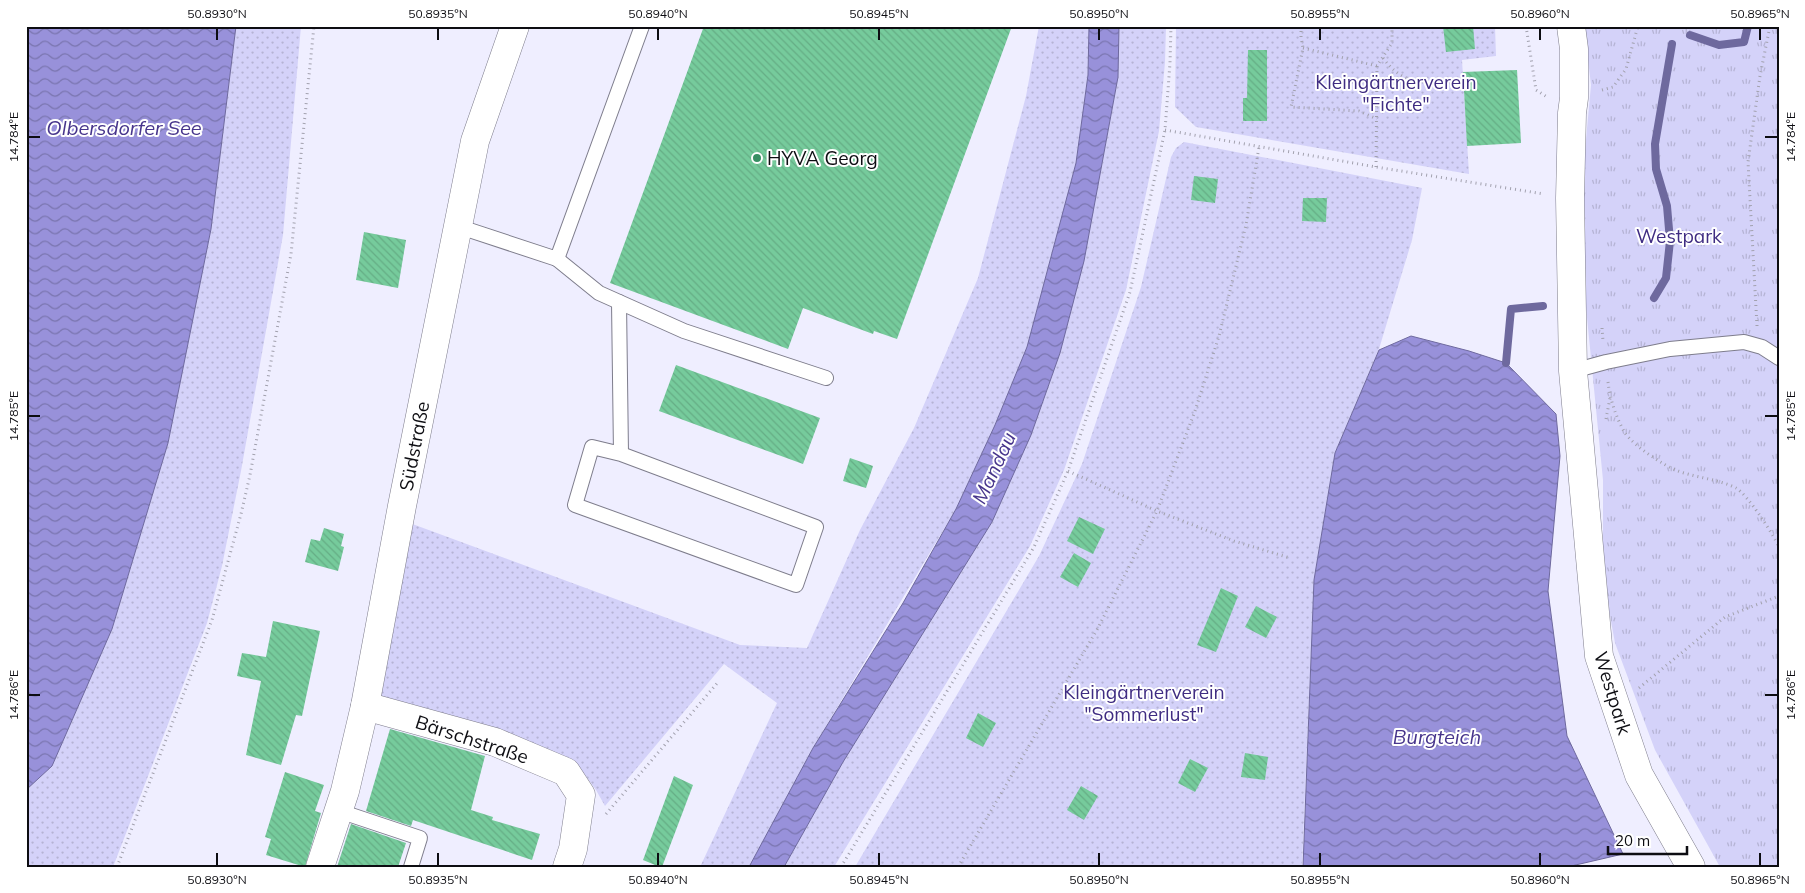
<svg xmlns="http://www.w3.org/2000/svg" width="1805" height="893" font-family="Mulish,sans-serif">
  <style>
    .grass { fill: url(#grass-dots) }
    .park { fill: url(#park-tufts) }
    .water { fill: url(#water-waves); stroke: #6e699e }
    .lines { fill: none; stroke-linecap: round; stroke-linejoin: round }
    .stream { stroke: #6e699e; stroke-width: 8 }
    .building { fill: url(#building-back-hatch) }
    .lane-casing { stroke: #7e7d8c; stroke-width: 16 }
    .street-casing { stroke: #7e7d8c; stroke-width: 29 }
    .path { stroke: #a2a1ae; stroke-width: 3; stroke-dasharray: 1 4; stroke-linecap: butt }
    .lane { stroke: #fff; stroke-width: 14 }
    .street { stroke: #fff; stroke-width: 28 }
    .ticks { fill: none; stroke: #0d0d12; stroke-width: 2 }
    .poi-dot { fill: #388f63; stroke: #fff; stroke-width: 2 }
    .labels { text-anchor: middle; stroke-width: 4; stroke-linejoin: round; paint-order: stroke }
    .park-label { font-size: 19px; fill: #3f2c82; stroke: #fff }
    .poi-label { font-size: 19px; fill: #0d0d12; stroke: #fff; text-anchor: start }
    .street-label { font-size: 19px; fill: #0d0d12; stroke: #fff }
    .water-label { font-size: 20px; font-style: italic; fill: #47358c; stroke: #fff }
    .neatline { fill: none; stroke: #0d0d12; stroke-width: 2 }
    .ticks-label { font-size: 12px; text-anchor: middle; fill: #0d0d12 }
  </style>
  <defs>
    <pattern id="grass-dots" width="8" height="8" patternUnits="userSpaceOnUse" patternTransform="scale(1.25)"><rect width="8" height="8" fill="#d4d2f9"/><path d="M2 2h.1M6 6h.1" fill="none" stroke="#b5b3d4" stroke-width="1.8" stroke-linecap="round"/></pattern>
    <pattern id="park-tufts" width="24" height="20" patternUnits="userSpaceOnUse" patternTransform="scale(1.25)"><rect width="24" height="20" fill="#d4d2f9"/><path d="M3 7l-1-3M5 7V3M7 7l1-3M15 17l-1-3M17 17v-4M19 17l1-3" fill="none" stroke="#b5b3d4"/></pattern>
    <pattern id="water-waves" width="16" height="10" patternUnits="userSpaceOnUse" patternTransform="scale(1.25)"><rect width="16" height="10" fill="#9891da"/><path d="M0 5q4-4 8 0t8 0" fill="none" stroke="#7a75af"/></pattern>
    <pattern id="building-back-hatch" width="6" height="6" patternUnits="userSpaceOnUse" patternTransform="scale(1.25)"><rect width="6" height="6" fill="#76cb9c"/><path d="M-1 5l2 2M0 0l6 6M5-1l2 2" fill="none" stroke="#65ad85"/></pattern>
  </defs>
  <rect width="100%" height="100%" fill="#efeeff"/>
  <g class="grass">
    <polygon points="236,26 301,26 283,235 241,471 222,566 207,623 113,867 26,867 26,790 52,766 112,629 168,443 211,229"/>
    <polygon points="1039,26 1089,26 1088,75 1076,164 1027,347 995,425 956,509 813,748 749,867 700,867 777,703 724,664 605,806 596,790 580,768 546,749 379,697 407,522 740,645 807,648 860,530 914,428 978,278 1026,96"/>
    <polygon points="1119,26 1166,26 1165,62 1159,131 1126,290 1064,470 1030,546 834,867 784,867 843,762 992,522 1031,435 1060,353 1101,170 1118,77"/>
    <polygon points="1176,26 1495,26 1496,56 1462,60 1469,174 1196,127 1175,107"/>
    <polygon points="1184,142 1422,188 1412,240 1379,349 1335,453 1314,580 1302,867 855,867 1039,556 1082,464 1141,287 1171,157 1176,148"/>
  </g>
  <polygon class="park" points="1584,26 1779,26 1779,867 1720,867 1655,750 1615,643 1603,578 1603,480 1578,226 1591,85"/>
  <g class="water">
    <polygon points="26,26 236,26 211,229 168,443 112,629 52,766 26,790"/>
    <polygon points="1089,26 1119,26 1118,77 1084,261 1060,353 1031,435 992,522 843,762 784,867 749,867 813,748 903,603 956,509 995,425 1027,347 1076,163 1088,75"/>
    <polygon points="1411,336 1469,351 1506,363 1556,414 1560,456 1548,591 1567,736 1623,854 1567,867 1303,867 1314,580 1335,453 1379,350"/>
  </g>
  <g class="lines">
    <g class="stream">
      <polyline points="1690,35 1719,45 1744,42 1748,26"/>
      <polyline points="1654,298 1666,278 1670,241 1667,206 1656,169 1655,144 1672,44"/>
      <polyline points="1506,363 1511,309 1543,306"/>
    </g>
  </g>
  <g class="building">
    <polygon points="704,26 1012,26 897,339 874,331 873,334 803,308 788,349 610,283"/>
    <polygon points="1443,26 1473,26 1475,49 1446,52"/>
    <polygon points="1248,50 1267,50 1267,121 1243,121 1243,98 1247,98"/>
    <polygon points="1517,70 1521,143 1467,146 1463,72"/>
    <polygon points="1194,176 1218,179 1215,203 1191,200"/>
    <polygon points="1303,198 1327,198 1326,222 1302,221"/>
    <polygon points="364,232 406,240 398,288 356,280"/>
    <polygon points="676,365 820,418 803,464 659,411"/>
    <polygon points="850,458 873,466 866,488 843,481"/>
    <polygon points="1079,517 1105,529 1093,554 1067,541"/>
    <polygon points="324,528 344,534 341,546 344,547 338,571 305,562 311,539 320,541"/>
    <polygon points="1074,553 1091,563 1078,587 1060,577"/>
    <polygon points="1221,588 1238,596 1216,652 1197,645"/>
    <polygon points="1256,606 1277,617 1266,638 1245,627"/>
    <polygon points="273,621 320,631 302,716 296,715 281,765 246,755 261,681 237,676 242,653 266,657"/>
    <polygon points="978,713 996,723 983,747 966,738"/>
    <polygon points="390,729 485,756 471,810 493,817 492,820 540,834 532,860 413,820 411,826 366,811"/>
    <polygon points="1245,753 1268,757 1265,780 1241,777"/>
    <polygon points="1190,759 1208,768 1195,792 1178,783"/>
    <polygon points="285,772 324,785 315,811 321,813 305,867 266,855 271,839 265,837"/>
    <polygon points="674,776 693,785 662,867 660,867 643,860"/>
    <polygon points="1081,786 1098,796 1084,820 1067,810"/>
    <polygon points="351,824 406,843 398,867 337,867"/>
  </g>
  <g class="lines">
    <g class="lane-casing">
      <g id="lane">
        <polyline points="457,226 557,259 642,26"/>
        <polyline points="557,259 599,293 684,331 826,378"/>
        <polyline points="619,302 621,454 816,527 796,585 575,505 592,447 621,454"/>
        <polyline points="1573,371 1606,362 1670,349 1744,342 1762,347 1779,358"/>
        <polyline points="339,811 420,838 411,867"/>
      </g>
    </g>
    <g class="street-casing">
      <g id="street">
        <polyline points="1571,26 1574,49 1574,98 1572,113 1570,198 1573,371 1599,656 1639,775 1691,867"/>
        <polyline points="365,706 495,742 566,772 581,795 573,849 567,867"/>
        <polyline points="320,867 345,791 365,706 402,506 475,141 515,26"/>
      </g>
    </g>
    <g class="path">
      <polyline points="1301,26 1301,37 1303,48 1291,107 1359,111 1377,119"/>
      <polyline points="1526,26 1536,90 1547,97"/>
      <polyline points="1303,48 1377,66"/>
      <path d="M1383 58C1403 85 1424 84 1455 83"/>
      <polyline points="1602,90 1613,87 1626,69 1638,26"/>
      <polyline points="1165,130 1376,167 1544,194"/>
      <polyline points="1376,167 1377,66 1392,43 1392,26"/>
      <polyline points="1757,326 1748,162 1760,76 1770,26"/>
      <polyline points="1602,328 1603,341"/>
      <path d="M1608 382C1610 399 1616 418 1625 433 1633 445 1664 466 1678 471 1697 478 1718 479 1736 488 1748 495 1773 534 1779 547"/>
      <polyline points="1606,419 1610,398"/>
      <polyline points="1068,471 1157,511 1234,541 1290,558"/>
      <polyline points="1639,688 1725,617 1779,596"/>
      <polyline points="606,814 719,681"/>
      <polyline points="117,867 212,620 241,514 250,475 291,254 314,26"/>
      <polyline points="841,867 1034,547 1068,471 1130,292 1165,130 1170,63 1171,26"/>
      <polyline points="958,867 1098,628 1157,511 1195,411 1219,336 1246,225 1259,147"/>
    </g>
    <use href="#lane" class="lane"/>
    <use href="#street" class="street"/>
  </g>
  <path class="ticks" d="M217 28V40M438 28V40M658 28V40M879 28V40M1099 28V40M1320 28V40M1540 28V40M1760 28V40M28 137H40M1765 137H1778M28 416H40M1765 416H1778M28 695H40M1765 695H1778M217 853V866M438 853V866M658 853V866M879 853V866M1099 853V866M1320 853V866M1540 853V866M1760 853V866"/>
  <circle class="poi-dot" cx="757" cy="158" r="5"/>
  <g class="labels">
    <g class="park-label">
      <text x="1396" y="89">Kleingärtnerverein<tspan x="1396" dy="22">"Fichte"</tspan></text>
      <text x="1679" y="243">Westpark</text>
      <text x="1144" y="699">Kleingärtnerverein<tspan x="1144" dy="22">"Sommerlust"</tspan></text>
    </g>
    <g class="poi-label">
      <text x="767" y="165">HYVA Georg</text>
    </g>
    <g class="street-label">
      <text transform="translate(414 446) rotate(-79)" y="7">Südstraße</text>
      <text transform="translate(1613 693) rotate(73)" y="7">Westpark</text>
      <text transform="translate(472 739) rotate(18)" y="7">Bärschstraße</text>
    </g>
    <g class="water-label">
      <text x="124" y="135">Olbersdorfer See</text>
      <text transform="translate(994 468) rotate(-65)" y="7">Mandau</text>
      <text x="1437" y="744">Burgteich</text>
    </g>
  </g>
  <rect width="1805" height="893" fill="none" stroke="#ffffff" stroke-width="55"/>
  <path d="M1608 846v8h79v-8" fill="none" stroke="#0d0d12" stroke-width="2.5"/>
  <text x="1615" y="846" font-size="15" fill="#0d0d12" stroke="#ffffff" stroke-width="4" paint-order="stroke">20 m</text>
  <rect x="28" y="28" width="1750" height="838" class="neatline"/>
  <g class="ticks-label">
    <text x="217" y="18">50.8930°N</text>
    <text x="438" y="18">50.8935°N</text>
    <text x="658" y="18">50.8940°N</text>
    <text x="879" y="18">50.8945°N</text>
    <text x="1099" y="18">50.8950°N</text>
    <text x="1320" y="18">50.8955°N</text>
    <text x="1540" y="18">50.8960°N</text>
    <text x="1760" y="18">50.8965°N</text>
    <text transform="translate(1791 137) rotate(-90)" y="4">14.784°E</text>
    <text transform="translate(14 137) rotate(-90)" y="4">14.784°E</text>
    <text transform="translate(1791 416) rotate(-90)" y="4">14.785°E</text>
    <text transform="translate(14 416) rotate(-90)" y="4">14.785°E</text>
    <text transform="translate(1791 695) rotate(-90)" y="4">14.786°E</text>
    <text transform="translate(14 695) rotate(-90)" y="4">14.786°E</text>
    <text x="217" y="884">50.8930°N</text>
    <text x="438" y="884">50.8935°N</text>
    <text x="658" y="884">50.8940°N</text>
    <text x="879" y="884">50.8945°N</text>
    <text x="1099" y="884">50.8950°N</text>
    <text x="1320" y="884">50.8955°N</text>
    <text x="1540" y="884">50.8960°N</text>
    <text x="1760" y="884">50.8965°N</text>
  </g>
</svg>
